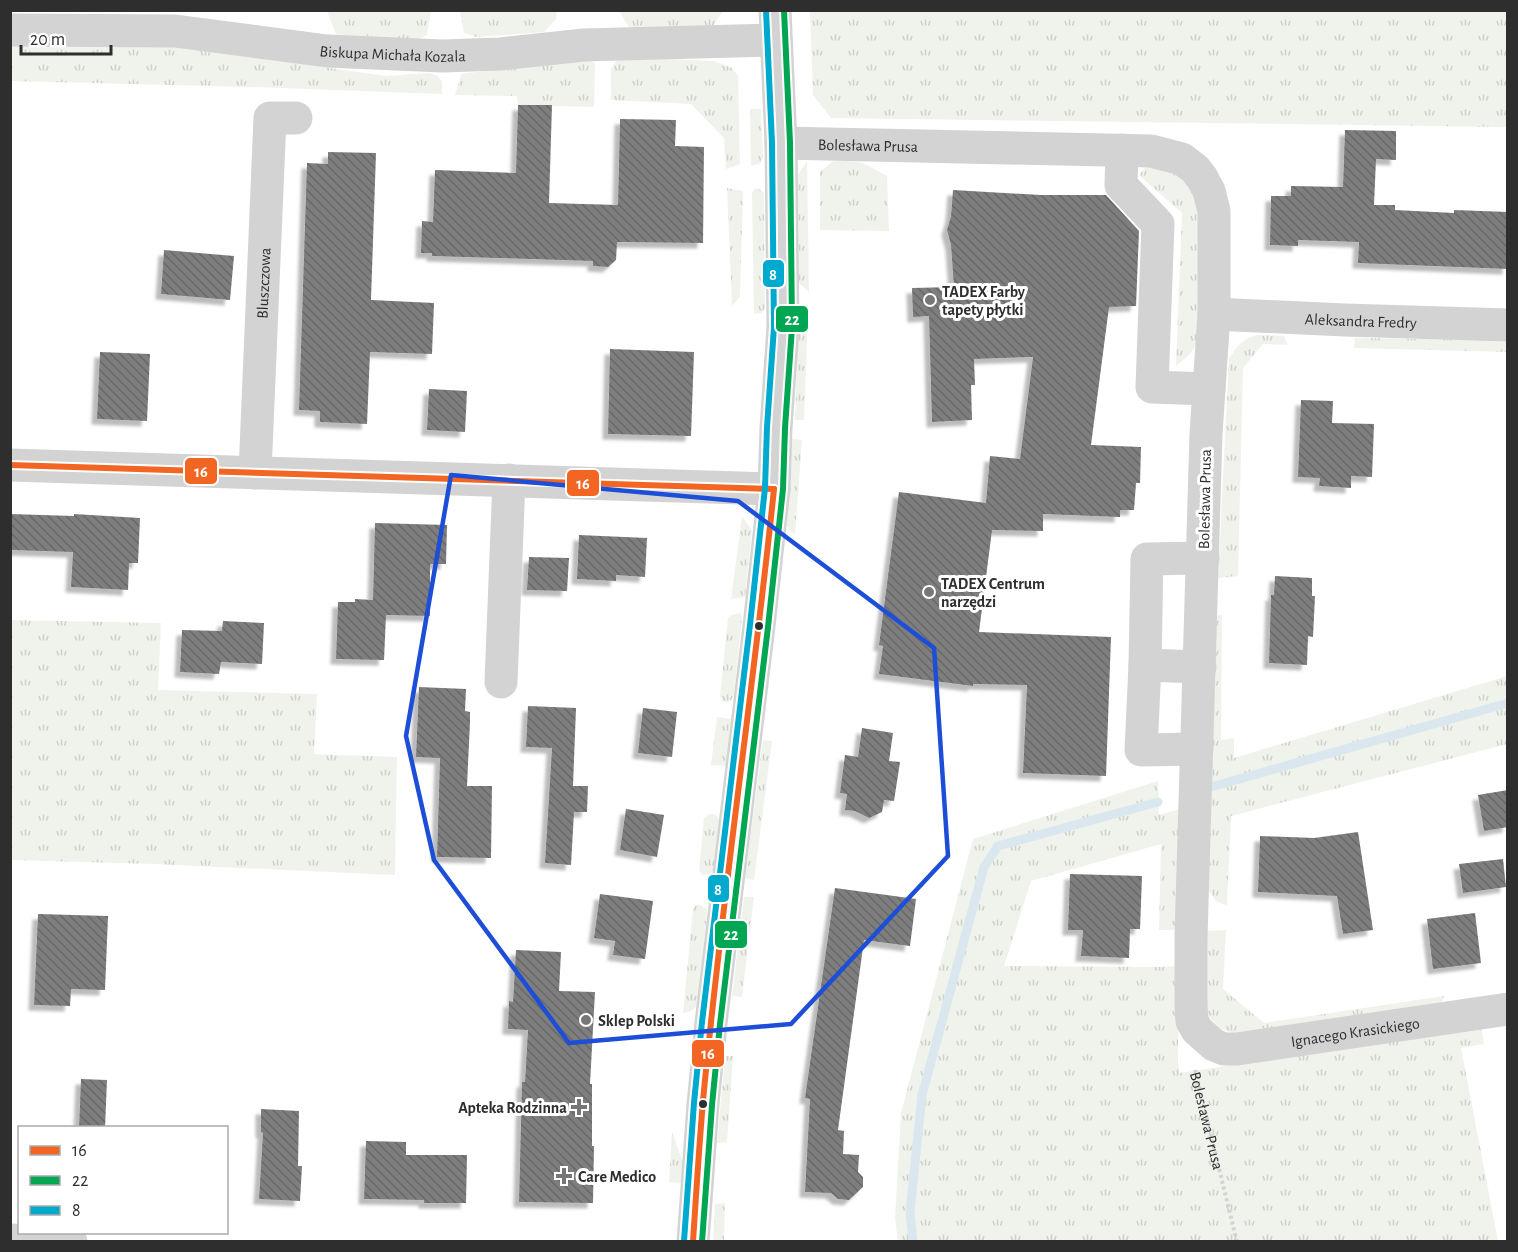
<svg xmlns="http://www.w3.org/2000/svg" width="1518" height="1252" font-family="'Alegreya Sans',sans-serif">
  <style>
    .grass { fill: url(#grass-tufts) }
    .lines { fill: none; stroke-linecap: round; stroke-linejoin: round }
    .stream { stroke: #dbe7ee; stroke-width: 9 }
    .building { fill: url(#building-back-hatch); filter: url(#shadow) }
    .path { stroke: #d3d3d3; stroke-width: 4; stroke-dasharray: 3 3; stroke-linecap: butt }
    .minor { stroke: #d3d3d3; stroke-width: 33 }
    .bus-1-casing { stroke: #fff; stroke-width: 10 }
    .bus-2-casing { stroke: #fff; stroke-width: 10 }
    .bus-3-casing { stroke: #fff; stroke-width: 10 }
    .bus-1 { stroke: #f26522; stroke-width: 6 }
    .bus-2 { stroke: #00a651; stroke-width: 6 }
    .bus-3 { stroke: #00a9ce; stroke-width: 6 }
    .marked { fill: none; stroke: #1d4ed8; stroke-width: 4.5; stroke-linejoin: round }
    .poi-dot { fill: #777; stroke: #fff; stroke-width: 2 }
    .bus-dot { fill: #2e2e2e; stroke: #fff; stroke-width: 2 }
    .labels { text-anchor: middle; stroke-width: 6; stroke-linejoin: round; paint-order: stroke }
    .street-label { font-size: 16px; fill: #2e2e2e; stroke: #fff }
    .poi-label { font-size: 16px; font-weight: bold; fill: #2e2e2e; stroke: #fff; text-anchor: start }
    .line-badge { stroke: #fff; stroke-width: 2 }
    .badge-label { font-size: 16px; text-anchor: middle; font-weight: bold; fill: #fff }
  </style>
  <defs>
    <pattern id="grass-tufts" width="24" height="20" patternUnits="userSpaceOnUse" patternTransform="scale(1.5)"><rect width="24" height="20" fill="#f0f3ec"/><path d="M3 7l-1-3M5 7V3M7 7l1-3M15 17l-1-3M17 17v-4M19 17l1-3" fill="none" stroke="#ced1cb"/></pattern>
    <pattern id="building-back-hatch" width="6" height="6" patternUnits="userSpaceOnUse" patternTransform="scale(1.5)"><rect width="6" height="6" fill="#7e7e7e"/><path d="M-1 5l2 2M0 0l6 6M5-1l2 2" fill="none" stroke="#686868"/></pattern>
    <filter id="shadow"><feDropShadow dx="-5.5" dy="5.5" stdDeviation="1.5" flood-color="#0004"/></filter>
  </defs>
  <rect width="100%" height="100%" fill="#fff"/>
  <g class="grass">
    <polygon points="327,11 431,11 427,35 413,42 347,42 336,34"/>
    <polygon points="460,11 460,10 557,11 556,19 544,32 476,37 464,33"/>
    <polygon points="619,11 723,11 706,36 634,35"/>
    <polygon points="810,11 1507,11 1507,127 831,118 813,95"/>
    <polygon points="11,39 169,40 267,59 386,76 428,73 437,75 442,82 442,94 251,87 11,81"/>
    <polygon points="619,57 714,61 732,68 738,76 740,164 726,169 724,138 691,104 611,100 611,69"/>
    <polygon points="586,58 595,63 594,107 518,105 517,96 455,95 461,74"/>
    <polygon points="750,109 761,109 763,157 761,163 751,166"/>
    <polygon points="807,161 809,292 799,283 798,175"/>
    <polygon points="833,161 850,161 863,163 887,176 889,231 820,230 820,172"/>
    <polygon points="1152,164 1183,178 1194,193 1199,214 1197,342 1192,352 1176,366 1182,213 1139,175 1147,165"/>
    <polygon points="727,188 743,191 740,297 732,306"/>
    <polygon points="758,188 764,193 765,308 762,313 754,314 752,193 754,189"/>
    <polygon points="808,312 804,420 795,420 798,319"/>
    <path d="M1257 335 1284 336 1288 345 1263 344 1243 368 1238 576 1218 578 1229 359C1237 346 1242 339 1257 335Z"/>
    <polygon points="1355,338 1507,340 1507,352 1354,348"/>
    <polygon points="792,439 802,440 795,535 787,526"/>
    <polygon points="742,517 752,530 745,597 731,599"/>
    <polygon points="740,613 742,617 734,695 731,700 727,702 722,701 720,696 728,618 731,615"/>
    <polygon points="1222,615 1221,740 1234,738 1234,758 1507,676 1507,744 1231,816 1227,906 1216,901 1207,888 1215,616"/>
    <polygon points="11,620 161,623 158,690 317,694 314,754 397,757 395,875 155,864 11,860"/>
    <polygon points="717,717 731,719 726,766 711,765"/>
    <polygon points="763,740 772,741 754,880 745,878"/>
    <polygon points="1158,781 1159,815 1184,808 1177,927 1173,930 1159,930 1161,844 1031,881 1004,966 1159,967 1179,966 1178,1064 1180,1073 1481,1026 1484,1044 1461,1048 1498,1241 898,1242 895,1218 901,1113 973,839"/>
    <polygon points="710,814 714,814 718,817 719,822 713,871 709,874 703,875 699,871 704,818"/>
    <polygon points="744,897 754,897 742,997 732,996"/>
    <path d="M696 905H700L707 909V914L698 1004C694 1010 690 1012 683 1013L693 909Z"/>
    <polygon points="1226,930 1223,989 1264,1023 1444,996 1441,1004 1235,1034 1221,1029 1209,1017 1204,1001 1205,931"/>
    <polygon points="725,1056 733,1056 727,1142 717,1143"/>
    <polygon points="672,1132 683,1163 683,1181 679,1183 669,1182"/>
    <polygon points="725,1203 724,1241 713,1241 715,1204"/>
  </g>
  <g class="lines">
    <g class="stream">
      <polyline points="1211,787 1508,703"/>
      <polyline points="913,1242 910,1212 922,1095 984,867 998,846 1158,802"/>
    </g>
  </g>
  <g class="building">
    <polygon points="518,105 552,105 549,203 618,205 620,119 676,120 675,146 704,147 703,243 617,242 616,260 608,267 593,266 593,261 432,256 432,253 421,253 422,221 433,222 435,170 516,173"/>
    <polygon points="1345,130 1396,131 1396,160 1376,159 1374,205 1395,205 1395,210 1454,213 1454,210 1508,212 1508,269 1358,263 1359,242 1298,240 1298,246 1270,245 1271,196 1291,196 1291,186 1343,187"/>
    <polygon points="328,152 376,153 371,300 434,303 432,354 370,352 367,424 320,422 320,411 299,410 307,163 328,164"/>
    <polygon points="953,190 1041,195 1106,195 1139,231 1136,306 1109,307 1091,445 1141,447 1140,483 1136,483 1134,510 1120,510 1120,517 1043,514 1043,531 992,530 979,632 1111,637 1106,776 1023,773 1027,685 973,684 973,686 879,674 883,646 879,645 899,492 986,503 990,456 1020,459 1033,357 974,359 975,385 971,385 972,420 932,422 929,316 913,317 912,288 954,287 951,245 947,230 951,216"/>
    <polygon points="164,250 234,256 230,300 161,294"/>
    <polygon points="610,349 694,352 691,436 608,434"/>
    <polygon points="100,352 150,354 147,421 97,419"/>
    <polygon points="429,389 467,391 465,432 427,430"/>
    <polygon points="1301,400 1333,401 1332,423 1374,424 1372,477 1351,476 1351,488 1319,486 1320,478 1298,477"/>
    <polygon points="10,514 74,516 74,514 140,518 138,563 129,563 128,590 71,587 73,552 10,550"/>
    <polygon points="375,523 447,525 446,564 430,564 430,616 386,615 384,660 336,659 338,602 355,602 355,599 373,600"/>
    <polygon points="579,535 647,538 645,577 616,575 616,581 577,579"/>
    <polygon points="529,557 569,558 567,591 527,590"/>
    <polygon points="1275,576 1312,578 1312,596 1315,596 1313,637 1308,636 1307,665 1269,663 1271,595 1274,595"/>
    <polygon points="223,621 264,623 262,664 221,662 219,674 180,672 182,630 222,631"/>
    <polygon points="419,687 466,689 465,711 470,712 470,722 467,786 492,786 491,858 437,857 440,758 416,757"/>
    <polygon points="528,706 576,708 573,786 588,786 587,812 574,812 571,865 545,863 552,748 526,747"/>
    <polygon points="643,708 677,712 672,757 638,753"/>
    <polygon points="862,728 893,733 889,761 900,762 894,801 884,800 882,812 869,818 855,811 845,810 847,794 840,793 845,755 858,757"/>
    <polygon points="1508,790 1508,827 1484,831 1478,795"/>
    <polygon points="626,809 664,815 657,857 620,850"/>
    <polygon points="1358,832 1373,930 1343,934 1337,896 1258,892 1260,836 1314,838"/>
    <polygon points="1503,859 1506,887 1463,893 1459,864"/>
    <polygon points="1070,874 1142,876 1140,929 1130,929 1129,958 1081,956 1083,930 1068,930"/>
    <polygon points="835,888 916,899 910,946 864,940 838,1130 844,1131 843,1154 859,1155 858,1172 863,1177 863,1187 849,1200 838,1199 831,1193 805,1192 810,1099 805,1098"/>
    <polygon points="600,894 653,901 645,959 613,955 615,941 594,938"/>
    <polygon points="1475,913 1481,963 1433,969 1427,919"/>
    <polygon points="38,914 108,916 105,990 71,989 70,1006 34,1005"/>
    <polygon points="516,950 561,952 559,991 595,992 590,1084 592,1084 592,1146 594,1146 593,1203 519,1202 522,1082 525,1082 528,1030 508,1029 509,1001 513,1002"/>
    <polygon points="81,1079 107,1080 105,1128 79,1128"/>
    <polygon points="261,1109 299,1111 298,1166 302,1166 300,1201 259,1199 263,1133 261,1132"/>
    <polygon points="366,1141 406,1142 406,1155 467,1155 466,1203 424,1203 424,1200 364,1199"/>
  </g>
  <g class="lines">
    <path class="path" id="s1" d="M1195 1070 1237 1242"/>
    <g class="minor">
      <path id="s2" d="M10 30 175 31 327 51 443 56 500 54 584 45 776 40"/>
      <path id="s3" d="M781 143 1151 151 1182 159 1195 169 1202 178 1209 191 1214 211V314L1206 434 1191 937V1005L1192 1021 1197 1030 1214 1045 1224 1049H1237L1508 1009"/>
      <polyline points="1122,150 1121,185 1158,224 1152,387 1209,389"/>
      <path id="s4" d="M1214 314 1345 320 1508 325"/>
      <polyline points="10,465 774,489"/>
      <path id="s5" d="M255 473 270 118H296"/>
      <polyline points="1145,665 1147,559 1203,558"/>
      <polyline points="501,682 509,480"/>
      <polyline points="1197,749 1141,750 1145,665 1200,667"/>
      <polyline points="10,1240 71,1242"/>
      <polyline points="693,1242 703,1104 711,1023 759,626 774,489 776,428 783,327 781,143 775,10"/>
    </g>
    <g class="bus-1-casing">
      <g id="bus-1">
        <polyline points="10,465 774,489"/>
        <path d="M693 1242C696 1195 699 1148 703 1101 722 897 753 693 774 489"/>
      </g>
    </g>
    <g class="bus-2-casing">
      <polyline id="bus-2" points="702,1242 712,1105 720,1024 768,627 783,489 785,428 792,327 790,143 784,10"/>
    </g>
    <g class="bus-3-casing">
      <polyline id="bus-3" points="684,1241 694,1103 702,1022 750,625 765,488 767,427 774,327 772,143 766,10"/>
    </g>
    <use href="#bus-1" class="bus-1"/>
    <use href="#bus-2" class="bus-2"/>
    <use href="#bus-3" class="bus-3"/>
  </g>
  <path class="marked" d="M451 475 738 501 934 648 948 856 791 1024 569 1043 434 860 406 736Z"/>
  <g class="poi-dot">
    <circle cx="930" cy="300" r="6"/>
    <circle cx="929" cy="592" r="6"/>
    <circle cx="586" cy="1020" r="6"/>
    <path d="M576 1098h6v6h6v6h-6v6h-6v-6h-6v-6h6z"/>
    <path d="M561 1167h6v6h6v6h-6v6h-6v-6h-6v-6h6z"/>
  </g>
  <g class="bus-dot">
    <circle cx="759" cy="626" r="5"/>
    <circle cx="703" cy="1104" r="5"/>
  </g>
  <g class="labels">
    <g class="street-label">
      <text dy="6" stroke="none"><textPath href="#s2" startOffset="384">Biskupa Michała Kozala</textPath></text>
      <text dy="6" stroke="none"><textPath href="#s3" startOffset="87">Bolesława Prusa</textPath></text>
      <text dy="6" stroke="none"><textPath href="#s5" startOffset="190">Bluszczowa</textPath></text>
      <text dy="6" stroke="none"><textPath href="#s4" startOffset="147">Aleksandra Fredry</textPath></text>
      <text transform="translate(1204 499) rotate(-89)" y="6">Bolesława Prusa</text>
      <text dy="6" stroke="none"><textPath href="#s3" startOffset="1452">Ignacego Krasickiego</textPath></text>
      <text dy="6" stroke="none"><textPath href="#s1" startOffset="52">Bolesława Prusa</textPath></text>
    </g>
    <g class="poi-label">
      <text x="942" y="297">TADEX Farby<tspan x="942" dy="18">tapety płytki</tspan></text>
      <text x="941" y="589">TADEX Centrum<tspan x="941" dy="18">narzędzi</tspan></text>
      <text x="598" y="1026">Sklep Polski</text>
      <text x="567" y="1113" text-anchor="end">Apteka Rodzinna</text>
      <text x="578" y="1182">Care Medico</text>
    </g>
  </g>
  <g class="line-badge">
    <rect x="762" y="259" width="23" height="29" rx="6" fill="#00a9ce"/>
    <rect x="775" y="305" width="34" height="28" rx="6" fill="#00a651"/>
    <rect x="184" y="457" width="34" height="28" rx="6" fill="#f26522"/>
    <rect x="566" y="469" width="34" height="28" rx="6" fill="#f26522"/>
    <rect x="707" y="874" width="23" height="29" rx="6" fill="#00a9ce"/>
    <rect x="714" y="920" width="34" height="29" rx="6" fill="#00a651"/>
    <rect x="691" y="1039" width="34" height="29" rx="6" fill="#f26522"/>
  </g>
  <g class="badge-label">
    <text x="773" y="280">8</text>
    <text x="792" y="325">22</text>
    <text x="201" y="477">16</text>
    <text x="583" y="489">16</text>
    <text x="718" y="895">8</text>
    <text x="731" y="940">22</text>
    <text x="708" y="1059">16</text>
  </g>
  <rect width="1518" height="1252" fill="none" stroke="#2e2e2e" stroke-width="24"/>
  <rect x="18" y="1126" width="210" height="108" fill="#ffffff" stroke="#ababab" stroke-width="1.5"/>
  <rect x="30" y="1146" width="30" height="9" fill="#f26522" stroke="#ababab" stroke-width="1.5"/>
  <text x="72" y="1156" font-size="18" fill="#2e2e2e">16</text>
  <rect x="30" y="1176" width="30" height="9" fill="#00a651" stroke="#ababab" stroke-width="1.5"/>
  <text x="72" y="1186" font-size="18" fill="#2e2e2e">22</text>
  <rect x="30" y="1206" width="30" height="9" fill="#00a9ce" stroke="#ababab" stroke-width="1.5"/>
  <text x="72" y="1216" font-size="18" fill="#2e2e2e">8</text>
  <path d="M21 45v9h90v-9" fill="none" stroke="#2e2e2e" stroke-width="3"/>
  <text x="30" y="45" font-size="18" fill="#2e2e2e" stroke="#ffffff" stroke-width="4.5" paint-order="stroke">20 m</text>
</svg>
